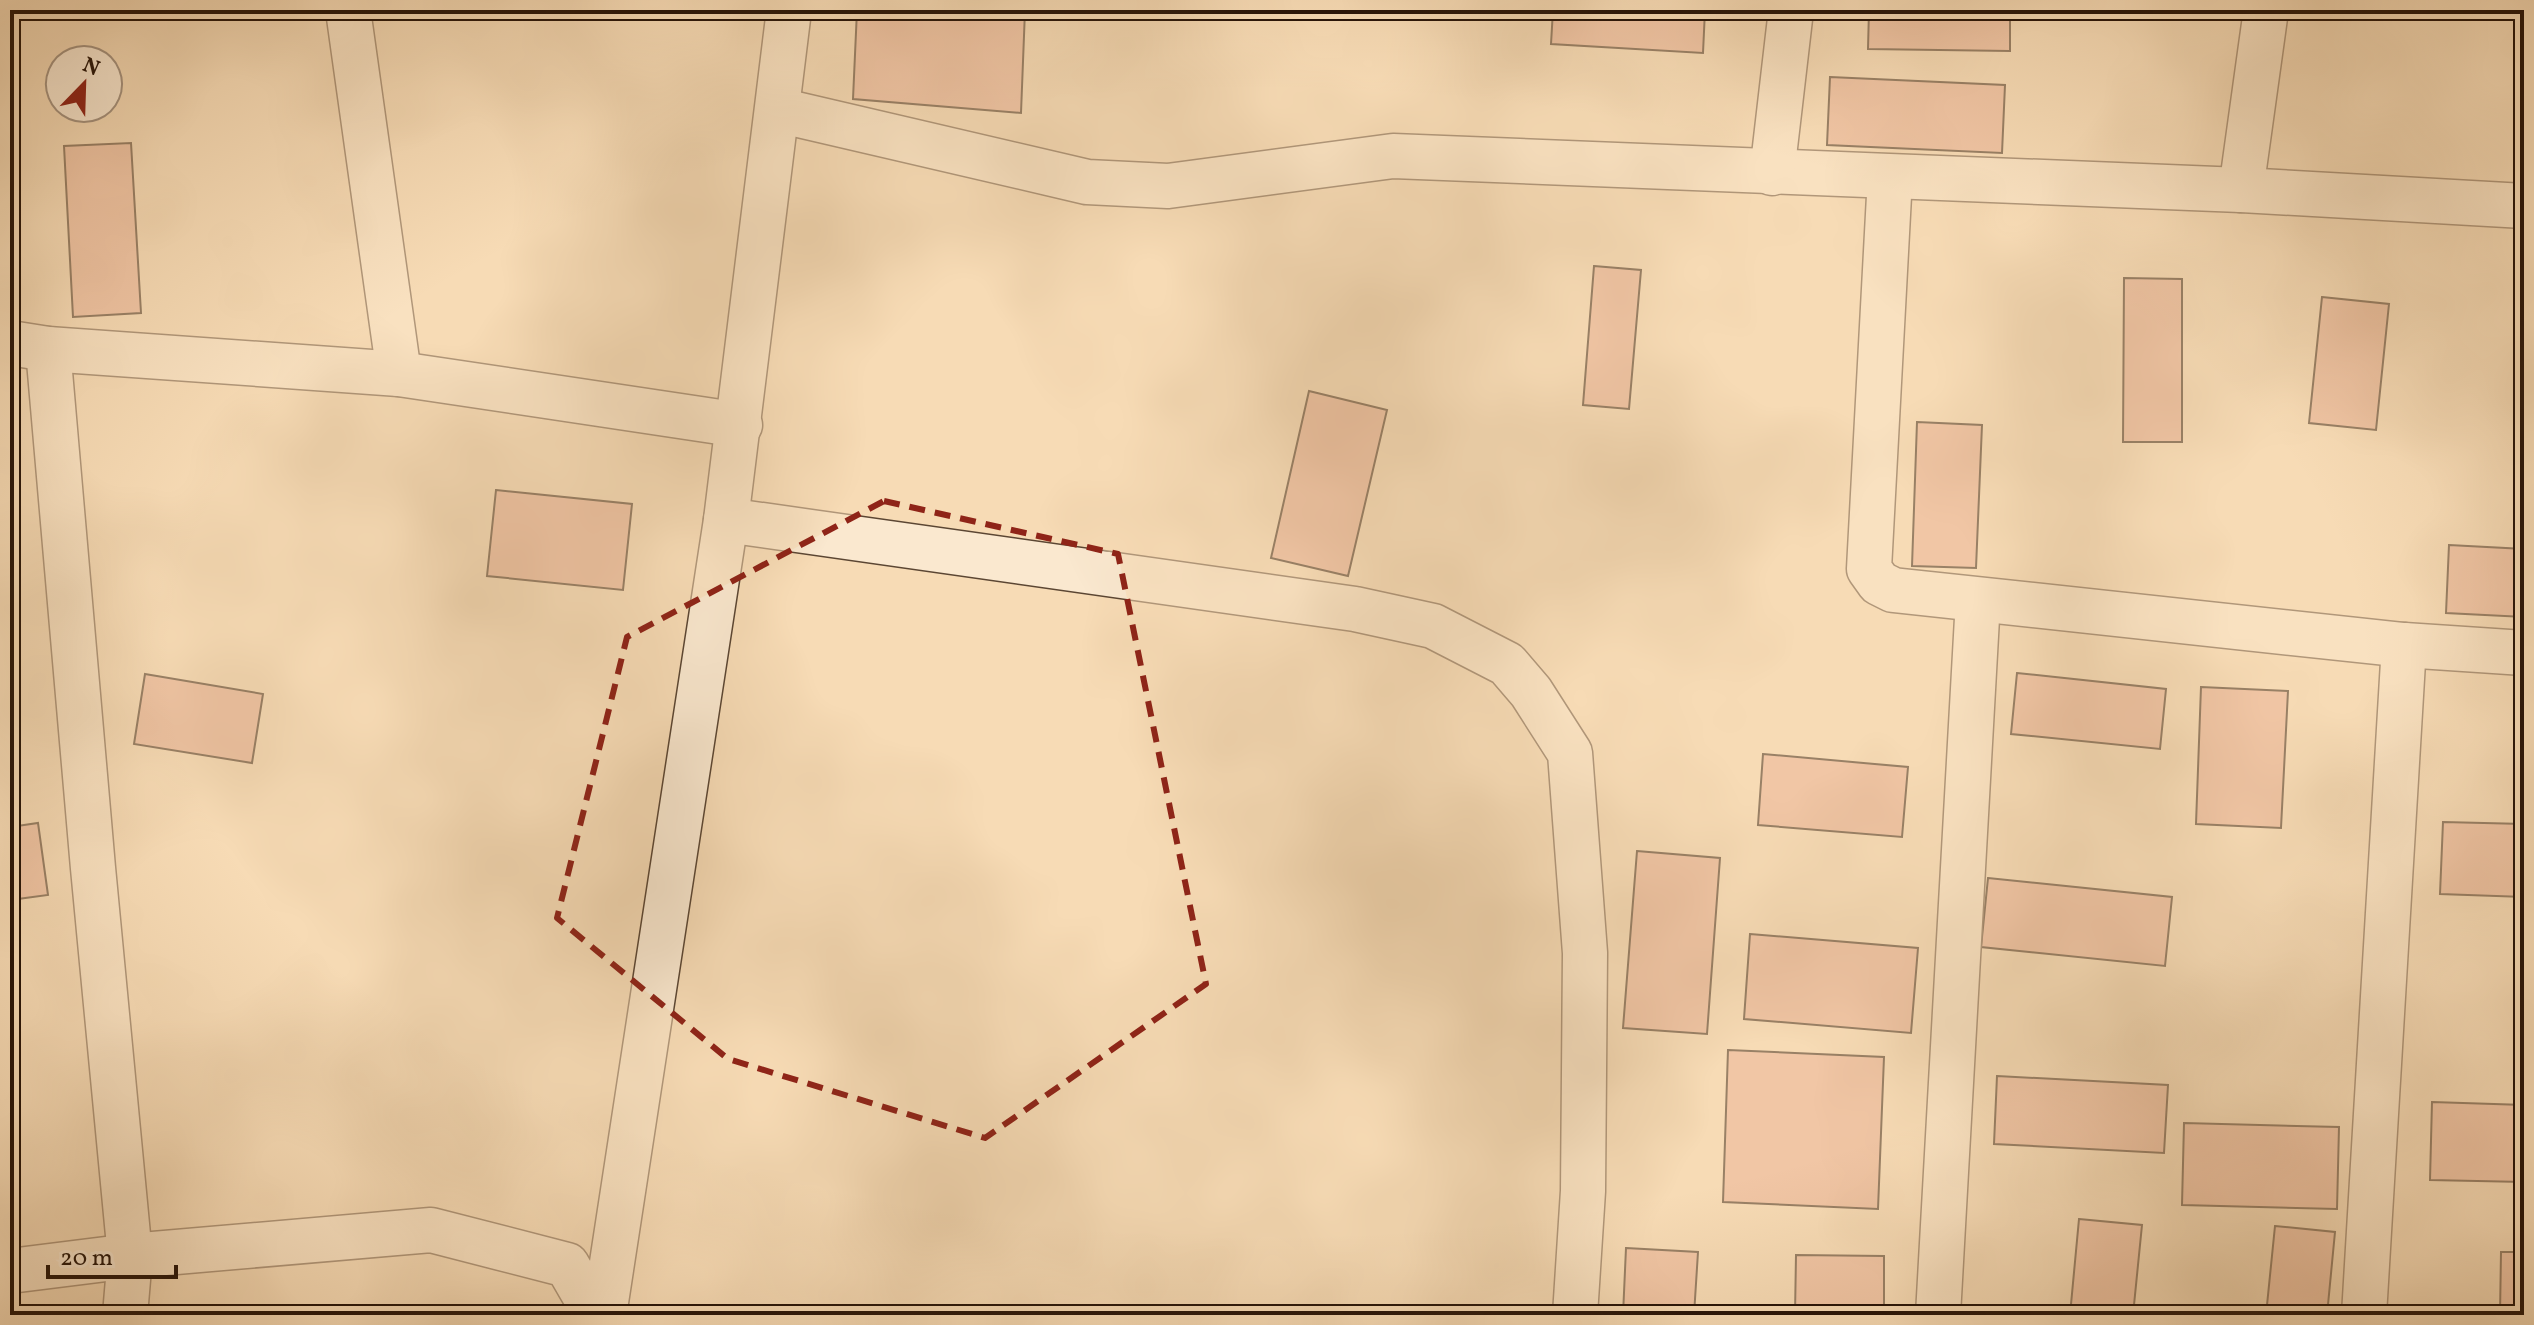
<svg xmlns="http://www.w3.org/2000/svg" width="2534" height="1325" font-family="Vollkorn,serif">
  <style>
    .building { fill: #e9ae93; stroke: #271408; stroke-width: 2 }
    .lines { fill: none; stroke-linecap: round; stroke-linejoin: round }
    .minor-casing { stroke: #5b4633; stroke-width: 47 }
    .minor { stroke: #fae8cf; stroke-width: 44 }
    .marked { fill: none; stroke: #8f2418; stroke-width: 6; stroke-dasharray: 16 10; stroke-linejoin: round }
  </style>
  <rect width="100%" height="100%" fill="#f7dbb5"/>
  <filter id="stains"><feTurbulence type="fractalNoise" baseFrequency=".0025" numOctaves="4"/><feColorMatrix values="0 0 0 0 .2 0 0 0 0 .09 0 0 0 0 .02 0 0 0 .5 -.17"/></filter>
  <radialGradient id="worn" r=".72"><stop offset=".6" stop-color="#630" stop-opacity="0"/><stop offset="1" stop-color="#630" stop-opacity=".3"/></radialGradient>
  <g class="building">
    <polygon points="857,10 1025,10 1021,113 853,99"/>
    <polygon points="1553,10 1705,10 1703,53 1551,44"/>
    <polygon points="1869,10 2010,10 2010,51 1868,49"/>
    <polygon points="1830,77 2005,85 2002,153 1827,145"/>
    <polygon points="131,143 141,313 73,317 64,146"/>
    <polygon points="1594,266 1641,270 1629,409 1583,405"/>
    <polygon points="2124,278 2182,279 2182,442 2123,442"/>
    <polygon points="2322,297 2389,304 2376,430 2309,423"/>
    <polygon points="1309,391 1387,410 1348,576 1271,558"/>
    <polygon points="1917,422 1982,425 1976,568 1912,566"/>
    <polygon points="496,490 632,504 623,590 487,576"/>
    <polygon points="2449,545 2524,549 2524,617 2446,613"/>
    <polygon points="2017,673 2166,689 2160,749 2011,734"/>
    <polygon points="145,674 263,694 252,763 134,744"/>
    <polygon points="2201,687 2288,691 2281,828 2196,824"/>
    <polygon points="1763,754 1908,767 1902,837 1758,825"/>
    <polygon points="2443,822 2524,824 2524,897 2440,894"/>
    <polygon points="38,823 48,895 10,900 10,827"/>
    <polygon points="1637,851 1720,858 1707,1034 1623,1028"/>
    <polygon points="1988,878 2172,897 2165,966 1981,947"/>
    <polygon points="1750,934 1918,948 1911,1033 1744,1019"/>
    <polygon points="1728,1050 1884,1057 1878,1209 1723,1202"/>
    <polygon points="1997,1076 2168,1085 2164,1153 1994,1144"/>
    <polygon points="2432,1102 2524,1105 2524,1182 2430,1180"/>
    <polygon points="2184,1123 2339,1127 2337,1209 2182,1205"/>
    <polygon points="2079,1219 2142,1225 2133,1315 2070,1315"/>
    <polygon points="2275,1226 2335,1232 2327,1315 2266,1315"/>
    <polygon points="1626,1248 1698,1252 1694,1315 1623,1315"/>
    <polygon points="2501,1252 2524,1252 2524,1315 2500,1315"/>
    <polygon points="1796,1255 1884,1256 1884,1315 1795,1315"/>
  </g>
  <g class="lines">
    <g class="minor-casing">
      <g id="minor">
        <polyline points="348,10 399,374"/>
        <polyline points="778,110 1087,182 1168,186 1393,156 2241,190 2524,206"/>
        <polyline points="1772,173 1791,10"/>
        <polyline points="1890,177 1869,569 1879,583 1893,590 2404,645 2524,653"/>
        <polyline points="2241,190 2266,10"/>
        <polyline points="10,343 48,349 399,374 740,425"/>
        <polyline points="48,349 93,868 130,1256 125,1315"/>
        <polyline points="726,520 1355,609 1433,626 1507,664 1531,692 1570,753 1585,953 1583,1191 1575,1315"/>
        <polyline points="10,1271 130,1256 431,1230 567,1265 596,1315"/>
        <polyline points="604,1315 726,520 789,10"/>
        <polyline points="1938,1315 1978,600"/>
        <polyline points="2364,1315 2404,645"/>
      </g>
    </g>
    <use href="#minor" class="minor"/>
  </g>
  <path d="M0 0H2534V1325H0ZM884 501 1118 554 1206 984 985 1138 728 1059 557 918 627 637Z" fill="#f7dbb5" fill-opacity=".55" fill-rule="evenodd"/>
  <path class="marked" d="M884 501 1118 554 1206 984 985 1138 728 1059 557 918 627 637Z"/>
  <rect width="2534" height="1325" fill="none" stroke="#f7dbb5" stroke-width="40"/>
  <rect x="12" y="12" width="2510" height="1301" fill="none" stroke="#271408" stroke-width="4"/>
  <rect x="20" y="20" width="2494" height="1285" fill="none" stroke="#271408" stroke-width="2"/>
  <g transform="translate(84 84) rotate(23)"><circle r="38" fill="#fae8cf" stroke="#a6937f" stroke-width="2"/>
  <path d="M0-6L14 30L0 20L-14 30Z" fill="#8f2418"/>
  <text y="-12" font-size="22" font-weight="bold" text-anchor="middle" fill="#271408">N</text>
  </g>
  <path d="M48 1265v12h128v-12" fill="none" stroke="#271408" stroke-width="4"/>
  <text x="60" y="1265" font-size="24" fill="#271408" stroke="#fae8cf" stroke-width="6" paint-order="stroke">20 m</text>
  <rect width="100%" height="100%" filter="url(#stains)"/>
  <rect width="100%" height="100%" fill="url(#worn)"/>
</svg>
